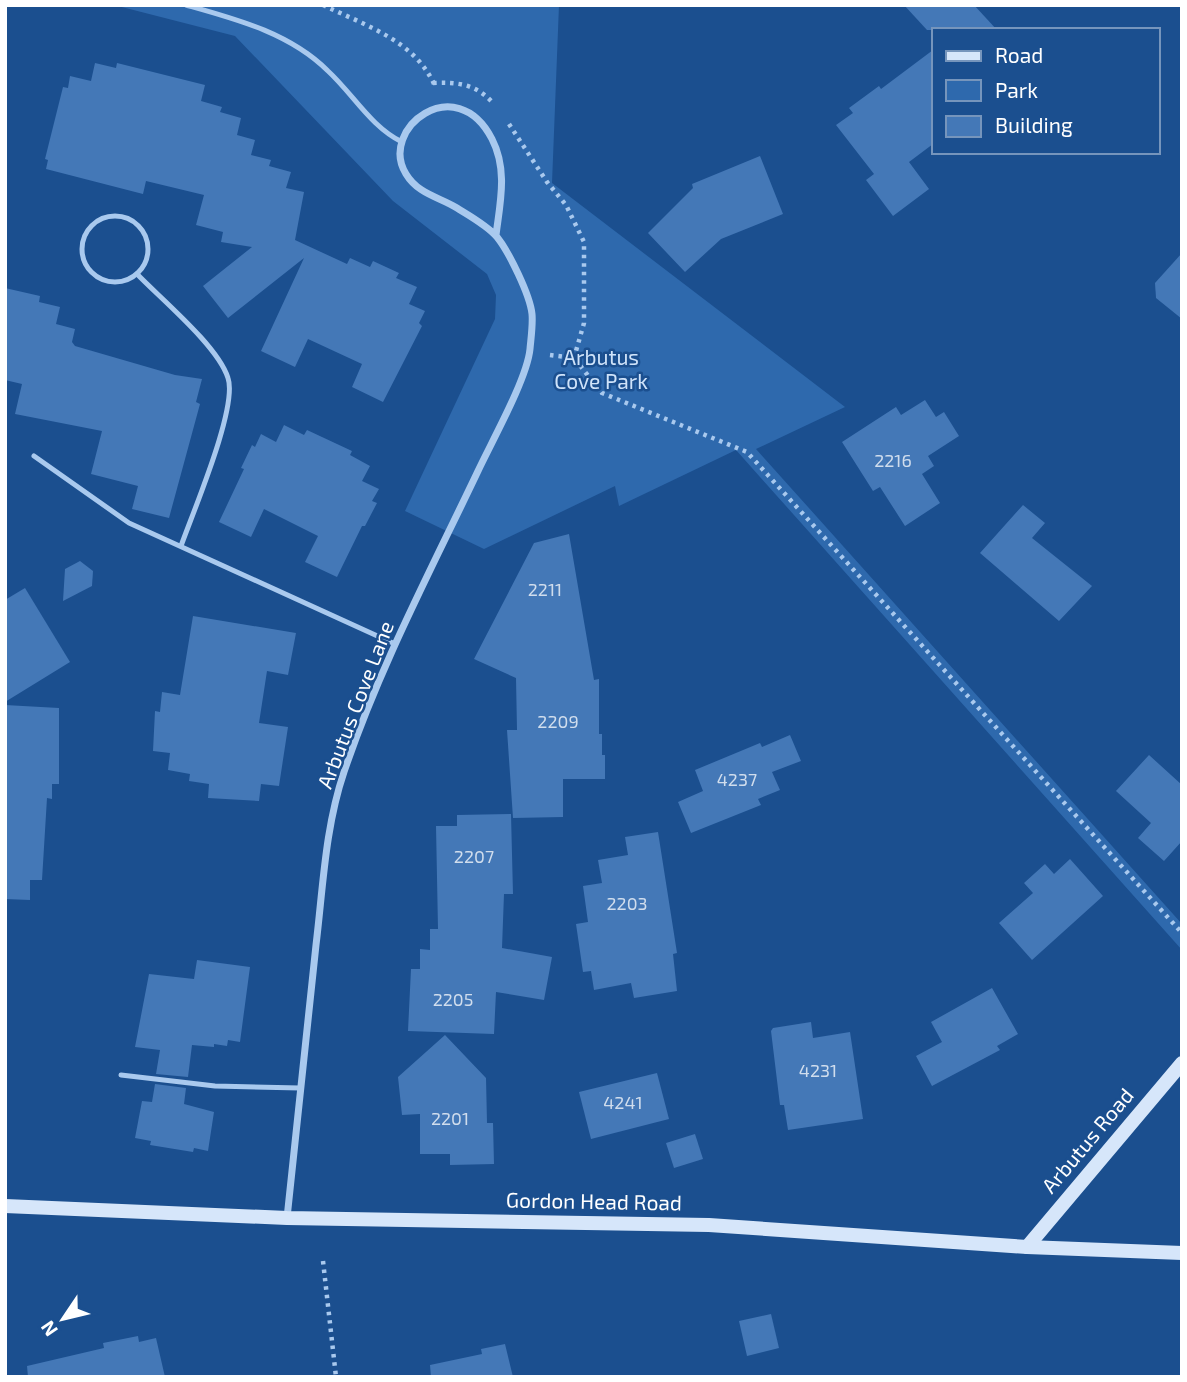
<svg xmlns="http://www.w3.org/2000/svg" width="1187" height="1382" font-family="'Exo 2',sans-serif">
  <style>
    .green { fill: #2e69ad }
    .building { fill: #4478b7 }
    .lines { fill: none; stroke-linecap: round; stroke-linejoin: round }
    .path { stroke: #a9c9ee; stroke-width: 4.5; stroke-dasharray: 3.5 5; stroke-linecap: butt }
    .lane { stroke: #a9c9ee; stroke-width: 5 }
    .street { stroke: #a9c9ee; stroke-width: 7 }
    .secondary { stroke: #d6e6fa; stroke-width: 14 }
    .labels { text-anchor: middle; stroke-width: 5; stroke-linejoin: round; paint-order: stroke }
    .number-label { font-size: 18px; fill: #d0dded }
    .park-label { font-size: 21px; fill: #cfe3fa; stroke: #1b4f8f }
    .street-label { font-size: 21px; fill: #fff; stroke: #1b4f8f }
  </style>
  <rect width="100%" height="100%" fill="#1b4f8f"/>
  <polygon class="green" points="114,5 559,5 552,183 845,407 756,449 1182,924 1182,950 736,450 619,506 615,486 484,549 405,511 495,319 496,295 487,274 393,201 235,36"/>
  <g class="building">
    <polygon points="904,5 974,5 997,30 927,30"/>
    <polygon points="933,50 933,144 909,162 929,189 893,216 866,180 874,174 836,125 853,113 849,108 879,86 881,89"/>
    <polygon points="95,63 116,68 117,63 205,85 201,101 222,107 220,112 241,118 237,135 255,140 251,155 271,160 269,166 291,172 286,188 304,192 295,240 347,264 350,258 370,267 373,261 399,273 396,278 417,287 409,304 425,311 419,323 422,326 383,402 352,387 362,364 308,339 295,367 261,351 304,258 228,318 203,286 252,247 221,242 223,232 196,225 204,195 146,181 143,194 46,169 48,160 45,159 63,87 68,88 70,76 91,81"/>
    <polygon points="760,156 783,214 721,239 685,272 648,233 693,188 692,184"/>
    <polygon points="1182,253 1182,319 1156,298 1155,283"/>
    <polygon points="5,288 40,296 39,302 60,307 56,324 75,329 72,342 75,346 175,375 202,379 196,402 200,404 169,518 132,509 138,486 91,474 102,431 15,414 22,384 5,380"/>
    <polygon points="925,400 936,417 944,412 959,436 928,456 934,466 922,474 940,503 905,526 880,487 873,491 842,442 896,407 901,415"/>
    <polygon points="284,425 304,435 307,430 352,451 350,455 370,466 362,481 379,489 372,501 377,503 365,526 362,526 337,577 305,562 318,536 264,509 251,537 219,522 244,469 241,468 252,445 255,447 261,434 276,442"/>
    <polygon points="1023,505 1045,523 1032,538 1092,586 1059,621 980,553"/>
    <polygon points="569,534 594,680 599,679 599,734 602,734 602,755 605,755 605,779 563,779 563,817 513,818 507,730 517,730 516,678 474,659 534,543"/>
    <polygon points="80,561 93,571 92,586 63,601 65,569"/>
    <polygon points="25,588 70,662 5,702 5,600"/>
    <polygon points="193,616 296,633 288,675 267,671 259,723 288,727 279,786 261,784 259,801 208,798 209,784 189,781 190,774 168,770 170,753 153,751 155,711 160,712 162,692 180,695"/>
    <polygon points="5,705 59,708 59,784 52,784 52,799 47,798 42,880 30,880 30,900 5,899"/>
    <polygon points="790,735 801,761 772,772 780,790 758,799 761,805 691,833 678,802 703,791 695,770 760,743 762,747"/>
    <polygon points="1149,755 1182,785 1182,841 1164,861 1138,838 1151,823 1116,791"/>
    <polygon points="511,814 513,894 504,894 502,948 552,957 544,1000 496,992 494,1034 408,1031 411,969 420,969 420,949 430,950 430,929 438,929 436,826 457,826 457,815"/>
    <polygon points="658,832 677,953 673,954 677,991 634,998 631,983 594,990 591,971 583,972 576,924 588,922 583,886 602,883 598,860 628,855 625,837"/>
    <polygon points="1070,859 1103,896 1032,960 999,923 1033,893 1024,883 1045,864 1054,874"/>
    <polygon points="197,960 250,967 240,1042 228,1040 227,1046 214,1044 214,1047 192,1045 188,1077 156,1074 160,1050 135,1047 149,974 194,979"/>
    <polygon points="992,988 1018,1034 997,1046 1000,1050 932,1086 916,1056 942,1042 931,1022"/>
    <polygon points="811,1022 813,1038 850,1032 863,1119 788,1130 784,1105 780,1105 771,1031 773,1028"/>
    <polygon points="445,1035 486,1078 487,1123 493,1123 494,1164 450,1165 450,1154 420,1154 420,1114 402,1115 398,1077"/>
    <polygon points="657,1073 669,1119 591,1139 579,1092"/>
    <polygon points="155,1084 186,1088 184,1104 214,1112 208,1151 194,1148 193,1152 150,1145 151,1141 135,1138 142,1101 152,1102"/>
    <polygon points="695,1134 703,1159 674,1168 666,1143"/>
    <polygon points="771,1314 779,1348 747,1356 739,1321"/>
    <polygon points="138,1336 139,1342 156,1338 165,1377 28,1377 27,1366 104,1348 103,1343"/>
    <polygon points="505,1344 513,1377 431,1377 430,1365 482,1354 481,1349"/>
  </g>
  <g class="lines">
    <g class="path">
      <path d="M323 5C364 25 414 40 434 84"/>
      <path d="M433 83C458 82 476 84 493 103"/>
      <polyline points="509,124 547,182 566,205 584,242 584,323 574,358"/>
      <polyline points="550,355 574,358 602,393 747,452 1182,933"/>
      <polyline points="323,1261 336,1377"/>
    </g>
    <g class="lane">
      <path d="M186 5C236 19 290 33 328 71 353 94 371 127 402 142"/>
      <circle cx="115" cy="249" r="33"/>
      <path d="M137 274C161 299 218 346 228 378 238 407 193 512 181 546"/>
      <polyline points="34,456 129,523 395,644"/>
      <polyline points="121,1075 215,1086 300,1088"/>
    </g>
    <path class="street" d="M287 1218C296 1127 306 1036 316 945 323 888 325 828 344 772 379 668 431 570 478 471 492 441 527 379 530 349 531 338 533 324 532 314 530 295 509 252 497 237 488 226 470 216 457 208 439 197 418 194 406 174 378 129 456 69 492 139 508 170 500 203 496 235"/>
    <g class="secondary">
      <polyline points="5,1206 287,1218 709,1225 1027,1247 1182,1253"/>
      <polyline points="1027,1247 1182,1063"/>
    </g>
  </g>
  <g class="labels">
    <g class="number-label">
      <text x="893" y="467">2216</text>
      <text x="545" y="596">2211</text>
      <text x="558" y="728">2209</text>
      <text x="737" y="786">4237</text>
      <text x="474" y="863">2207</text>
      <text x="627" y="910">2203</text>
      <text x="453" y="1006">2205</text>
      <text x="818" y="1077">4231</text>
      <text x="623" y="1109">4241</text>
      <text x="450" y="1125">2201</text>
    </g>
    <g class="park-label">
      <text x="601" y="365">Arbutus<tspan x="601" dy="24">Cove Park</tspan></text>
    </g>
    <g class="street-label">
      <text transform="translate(356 705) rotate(-69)" y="7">Arbutus Cove Lane</text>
      <text transform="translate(1088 1141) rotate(-50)" y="7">Arbutus Road</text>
      <text transform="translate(594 1202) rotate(1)" y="7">Gordon Head Road</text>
    </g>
  </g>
  <rect width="1187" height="1382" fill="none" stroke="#ffffff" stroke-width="14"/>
  <rect x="932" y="28" width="228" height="126" fill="#1b4f8f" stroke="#7695bc" stroke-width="2"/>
  <rect x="946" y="51" width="35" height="10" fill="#d6e6fa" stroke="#7695bc" stroke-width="2"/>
  <text x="995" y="63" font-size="21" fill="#ffffff">Road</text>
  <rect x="946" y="80" width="35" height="21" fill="#2e69ad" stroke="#7695bc" stroke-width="2"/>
  <text x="995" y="98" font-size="21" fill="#ffffff">Park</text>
  <rect x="946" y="116" width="35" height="21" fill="#4478b7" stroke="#7695bc" stroke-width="2"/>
  <text x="995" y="133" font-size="21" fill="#ffffff">Building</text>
  <g transform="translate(63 1319) rotate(235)" stroke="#1b4f8f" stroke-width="5" paint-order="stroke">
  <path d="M0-5L12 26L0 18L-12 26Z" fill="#ffffff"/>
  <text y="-10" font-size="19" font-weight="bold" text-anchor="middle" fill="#ffffff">N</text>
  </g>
</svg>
